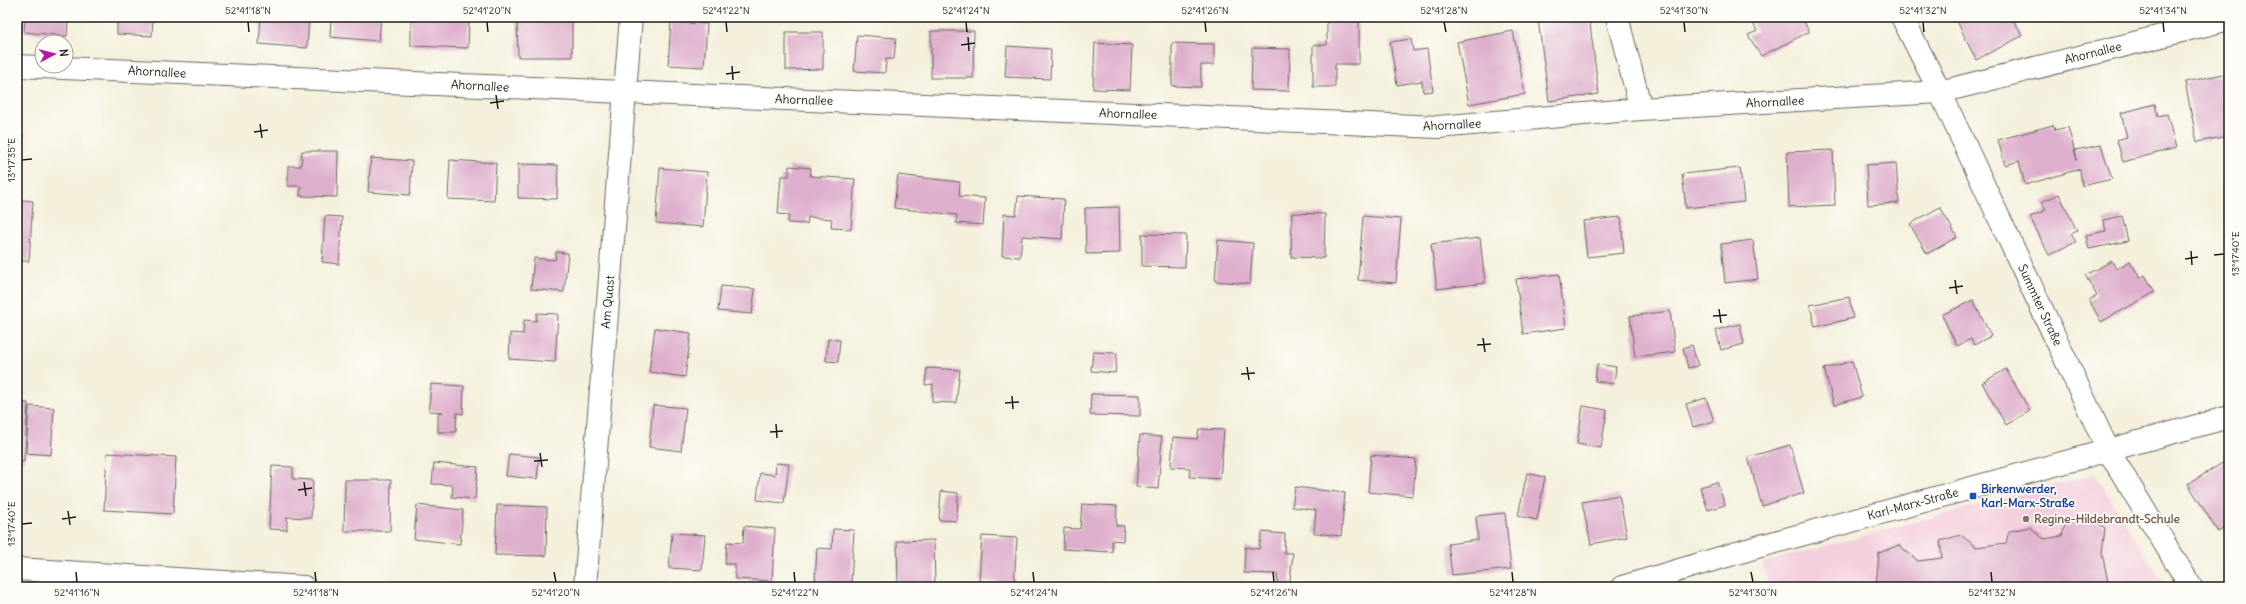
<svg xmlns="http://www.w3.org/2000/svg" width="2246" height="604" font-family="Delius,sans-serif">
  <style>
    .built { fill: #f4cfde }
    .building { fill: #deafcc }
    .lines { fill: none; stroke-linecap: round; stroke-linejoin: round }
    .minor-casing { stroke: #68665f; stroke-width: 24 }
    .minor { stroke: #fff; stroke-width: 22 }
    .ticks { fill: none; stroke: #1c1c1c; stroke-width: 1.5 }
    .transit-dot { fill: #1a4fb4; stroke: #fdfcf7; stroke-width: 1.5 }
    .education-dot { fill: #8d6e63; stroke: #fdfcf7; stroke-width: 1.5 }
    .labels { text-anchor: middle; stroke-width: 3.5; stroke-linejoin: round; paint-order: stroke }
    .street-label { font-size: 12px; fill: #1c1c1c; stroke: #fdfcf7 }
    .transit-label { font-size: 12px; font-weight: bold; fill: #164399; stroke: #fdfcf7; text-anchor: start }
    .education-label { font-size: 12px; font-weight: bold; fill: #785e54; stroke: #fdfcf7; text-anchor: start }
    .neatline { fill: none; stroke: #1c1c1c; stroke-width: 1.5 }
    .ticks-label { font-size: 10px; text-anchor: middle; fill: #1c1c1c }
  </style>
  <rect width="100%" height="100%" fill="#fdfcf7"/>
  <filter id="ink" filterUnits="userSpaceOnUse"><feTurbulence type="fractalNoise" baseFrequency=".025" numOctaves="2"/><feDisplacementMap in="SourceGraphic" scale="8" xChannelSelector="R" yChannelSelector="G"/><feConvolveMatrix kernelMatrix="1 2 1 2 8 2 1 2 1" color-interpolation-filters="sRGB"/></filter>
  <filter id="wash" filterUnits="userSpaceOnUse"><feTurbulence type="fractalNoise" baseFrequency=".012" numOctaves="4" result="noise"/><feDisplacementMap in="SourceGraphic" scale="16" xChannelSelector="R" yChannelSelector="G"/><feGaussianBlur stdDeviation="0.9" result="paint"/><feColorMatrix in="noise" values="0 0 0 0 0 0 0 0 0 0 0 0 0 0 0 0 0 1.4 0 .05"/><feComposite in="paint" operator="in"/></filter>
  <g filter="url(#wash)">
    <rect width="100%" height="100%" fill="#f4f0dc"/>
    <polygon class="built" points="2095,474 2165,587 1769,587 1762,563"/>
    <g id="blocks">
      <g class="building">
        <polygon points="25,17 68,17 67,36 24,32"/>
        <polygon points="109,17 153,17 152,36 117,34 117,20 109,19"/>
        <polygon points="261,17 309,17 307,48 259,44"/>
        <polygon points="331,17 381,17 379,41 330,37"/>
        <polygon points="411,17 469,17 468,48 411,46"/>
        <polygon points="921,17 933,17 933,19"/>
        <polygon points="1359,17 1359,64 1335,64 1335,87 1313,87 1313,45 1327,45 1327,18"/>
        <polygon points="1552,17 1589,17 1599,94 1549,101 1538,19"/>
        <polygon points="1750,17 1802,17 1809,32 1761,56 1748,35 1757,31"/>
        <polygon points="1955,17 2012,17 2022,36 1976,60"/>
        <polygon points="517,21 572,21 572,57 518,57"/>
        <polygon points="671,22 707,24 704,67 668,65"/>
        <polygon points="931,31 974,31 973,78 931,78"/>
        <polygon points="1513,31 1525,94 1469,104 1457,42"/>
        <polygon points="786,32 823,32 823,69 786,70"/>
        <polygon points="857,35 896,38 894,59 886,59 885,73 854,71"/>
        <polygon points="1411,39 1413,51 1427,49 1433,91 1423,92 1422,81 1397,85 1390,42"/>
        <polygon points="1095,43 1132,45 1130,90 1093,89"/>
        <polygon points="1172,43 1214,44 1214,65 1201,65 1201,87 1172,86"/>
        <polygon points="1007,46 1051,49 1050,79 1005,77"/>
        <polygon points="1252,48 1290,49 1289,91 1251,90"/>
        <polygon points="2229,73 2229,136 2197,142 2185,82"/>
        <polygon points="2155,104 2158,116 2167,114 2176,148 2123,162 2117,140 2127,137 2121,113"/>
        <polygon points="2053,125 2055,130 2068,127 2077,160 2075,150 2101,145 2112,179 2082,186 2080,169 2025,185 2019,161 2005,165 1998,140"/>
        <polygon points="17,134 23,134 22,177 17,177"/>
        <polygon points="1833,150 1835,205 1789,207 1787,152"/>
        <polygon points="302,151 338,151 337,197 300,196 301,186 288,186 288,166 301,166"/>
        <polygon points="371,158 412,161 410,195 368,192"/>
        <polygon points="450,160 496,163 494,201 448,199"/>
        <polygon points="1896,163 1899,203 1868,205 1866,165"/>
        <polygon points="518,164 558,165 557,199 518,198"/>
        <polygon points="789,166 811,168 810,176 855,179 851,229 831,228 832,219 808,217 807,224 788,223 789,215 778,214 781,176 789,176"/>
        <polygon points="660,168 707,172 703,227 656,223"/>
        <polygon points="1740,168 1744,202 1686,208 1682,174"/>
        <polygon points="898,175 960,182 959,196 985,198 983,225 956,223 957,215 894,208"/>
        <polygon points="2059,194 2077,231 2071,234 2076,242 2049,255 2030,217 2046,210 2042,202"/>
        <polygon points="1018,196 1064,199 1062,239 1022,236 1020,257 1002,256 1004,214 1016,215"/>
        <polygon points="22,200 33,201 29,261 18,261"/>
        <polygon points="1119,207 1120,253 1086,254 1085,208"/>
        <polygon points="1940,207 1957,237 1927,254 1910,224"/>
        <polygon points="1292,213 1325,214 1324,258 1291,257"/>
        <polygon points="325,216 342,217 339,264 322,262"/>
        <polygon points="1363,216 1401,219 1396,283 1358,280"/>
        <polygon points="2122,216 2128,241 2089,249 2086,235 2106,231 2103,220"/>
        <polygon points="1621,217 1624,253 1587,257 1583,221"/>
        <polygon points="1142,234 1186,235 1185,267 1142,266"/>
        <polygon points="1480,238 1485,283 1437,289 1431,244"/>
        <polygon points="1218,240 1253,243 1250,284 1215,281"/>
        <polygon points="1753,240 1758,279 1725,283 1721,244"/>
        <polygon points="556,252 568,253 564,292 531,289 534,258 555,260"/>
        <polygon points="2112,261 2116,269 2130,261 2140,278 2145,275 2155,292 2101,322 2089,300 2097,296 2085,275"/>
        <polygon points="1559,274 1566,328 1523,334 1516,279"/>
        <polygon points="721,286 755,289 752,314 718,311"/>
        <polygon points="1849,297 1853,318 1815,327 1810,305"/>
        <polygon points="1973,300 1991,336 1974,345 1971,339 1957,346 1942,315"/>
        <polygon points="1670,311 1675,352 1635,357 1630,316"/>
        <polygon points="537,313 558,314 555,362 509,359 510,333 523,334 524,320 536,321"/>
        <polygon points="1740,324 1744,344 1721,350 1716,330"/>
        <polygon points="655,328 691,333 685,377 649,372"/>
        <polygon points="828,339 840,340 838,362 826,361"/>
        <polygon points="1692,345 1698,366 1688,368 1683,348"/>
        <polygon points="1093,352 1117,353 1115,373 1091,371"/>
        <polygon points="1852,361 1862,397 1834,405 1824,369"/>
        <polygon points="1597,364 1616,367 1614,384 1595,381"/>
        <polygon points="927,368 960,370 956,403 932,402 933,384 925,385"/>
        <polygon points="2006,369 2030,411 2006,425 1982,383"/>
        <polygon points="431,384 464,386 463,414 457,413 456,432 438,432 438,413 443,412 429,411"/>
        <polygon points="1091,394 1140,395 1140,416 1090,415"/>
        <polygon points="1706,398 1714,421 1693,427 1686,404"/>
        <polygon points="17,402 28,403 24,462 17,461"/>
        <polygon points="653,405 686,408 681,451 649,447"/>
        <polygon points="29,406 54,408 51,455 26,453"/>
        <polygon points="1583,406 1607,410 1601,448 1577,444"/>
        <polygon points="1199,429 1224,430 1220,479 1190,477 1190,468 1171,467 1173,437 1197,439"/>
        <polygon points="1140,435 1162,437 1158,489 1136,487"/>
        <polygon points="1790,445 1804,493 1762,506 1748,457"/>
        <polygon points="107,453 176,457 173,514 104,510"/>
        <polygon points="509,454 539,457 537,479 506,476"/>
        <polygon points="1371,455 1416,459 1413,496 1368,492"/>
        <polygon points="2229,459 2229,525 2218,532 2188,484"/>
        <polygon points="434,463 478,467 475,499 452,497 453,485 432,484"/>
        <polygon points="776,463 789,464 784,503 757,500 760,473 775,475"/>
        <polygon points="272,466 293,467 293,479 313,480 311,518 287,517 287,530 269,529"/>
        <polygon points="1527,473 1545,477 1537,520 1518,516"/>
        <polygon points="345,480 391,480 390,531 344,531"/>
        <polygon points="1717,482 1725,505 1708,510 1700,487"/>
        <polygon points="1295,487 1345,493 1341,536 1314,533 1316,510 1292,507"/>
        <polygon points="941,491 958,493 957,521 939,520"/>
        <polygon points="1619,495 1627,537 1591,544 1582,502"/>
        <polygon points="1082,504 1117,506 1116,526 1124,526 1123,541 1112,540 1112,552 1063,549 1064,528 1080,529"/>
        <polygon points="417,505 463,510 460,544 414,539"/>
        <polygon points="497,505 547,507 546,556 495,555"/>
        <polygon points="1505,513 1511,569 1452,575 1448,544 1478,540 1476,516"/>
        <polygon points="2087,516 2105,528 2102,553 2109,587 1876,586 1879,553 1899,545 1918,561 1942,558 1940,541 1961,535 1976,547 2006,543 2009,531 2030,527 2044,539 2062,536 2066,521"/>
        <polygon points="744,526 775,529 772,581 735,579 735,564 725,564 727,542 743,543"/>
        <polygon points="833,529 854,530 851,583 815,582 817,548 832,549"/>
        <polygon points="1262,532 1285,534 1284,553 1293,553 1290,580 1293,587 1278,587 1277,574 1244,573 1245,547 1259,549"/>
        <polygon points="672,533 705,535 702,570 669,568"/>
        <polygon points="982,536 1017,538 1014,584 979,581"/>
        <polygon points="934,540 935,587 898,587 897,541"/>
      </g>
    </g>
  </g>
  <g filter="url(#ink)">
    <use href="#blocks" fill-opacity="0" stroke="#68665f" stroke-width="1"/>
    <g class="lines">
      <g class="minor-casing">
        <g id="minor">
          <polyline points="1617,17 1641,109"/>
          <polyline points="1902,17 1940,92 2108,450 2191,587"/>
          <polyline points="17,66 1438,127 1641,109 1940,92 2229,19"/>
          <polyline points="17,569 304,587"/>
          <polyline points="585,587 631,17"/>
          <polyline points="1622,587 1757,547 2229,417"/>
        </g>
      </g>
      <use href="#minor" class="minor"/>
    </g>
  </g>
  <path class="ticks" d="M248 22 249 32M487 22 488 32M726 22 727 32M966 22 967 32M1205 22 1206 32M1444 22 1446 32M1684 22 1685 32M1923 22 1924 32M2163 22 2164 32M968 37 969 51M961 45 975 43M732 66 733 80M726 74 740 72M496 95 498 109M490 103 504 101M260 124 262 138M254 132 268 130M22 160 32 159M2191 251 2192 265M2214 255 2224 254M2185 259 2198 257M1955 280 1957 294M1949 288 1963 286M1719 309 1721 323M1713 316 1727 315M1483 338 1485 352M1477 345 1491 344M1247 367 1249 380M1241 374 1255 373M1012 396 1013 409M1005 403 1019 402M776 424 777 438M770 432 783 431M540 453 542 467M534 461 548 460M304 482 306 496M298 490 312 488M68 511 70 525M62 519 76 517M22 524 32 523M76 572 77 582M315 572 316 582M554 572 556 582M794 572 795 582M1033 572 1034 582M1273 572 1274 582M1512 572 1513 582M1751 572 1753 582M1991 572 1992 582"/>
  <rect class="transit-dot" x="1969" y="492" width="8" height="8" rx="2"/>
  <circle class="education-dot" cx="2026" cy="519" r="4"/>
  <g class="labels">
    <g class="street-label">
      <text transform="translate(2093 53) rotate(-14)" y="4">Ahornallee</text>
      <text transform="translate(157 72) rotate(3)" y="4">Ahornallee</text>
      <text transform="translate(480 86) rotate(3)" y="4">Ahornallee</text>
      <text transform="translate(804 100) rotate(2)" y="4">Ahornallee</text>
      <text transform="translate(1775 102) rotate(-3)" y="4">Ahornallee</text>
      <text transform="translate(1128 114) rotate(2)" y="4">Ahornallee</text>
      <text transform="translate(1452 125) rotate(-3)" y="4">Ahornallee</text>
      <text transform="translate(608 302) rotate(-85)" y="4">Am Quast</text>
      <text transform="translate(2040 305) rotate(65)" y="4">Summter Straße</text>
      <text transform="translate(1913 504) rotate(-15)" y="4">Karl-Marx-Straße</text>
    </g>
    <g class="transit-label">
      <text x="1981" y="493">Birkenwerder,<tspan x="1981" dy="14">Karl-Marx-Straße</tspan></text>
    </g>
    <g class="education-label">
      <text x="2034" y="523">Regine-Hildebrandt-Schule</text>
    </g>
  </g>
  <rect width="2246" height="604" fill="none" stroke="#fdfcf7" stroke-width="44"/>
  <g transform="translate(54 54) rotate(83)"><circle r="19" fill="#fdfcf7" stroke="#a3a29f"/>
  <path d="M0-3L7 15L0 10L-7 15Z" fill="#b5179e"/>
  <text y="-6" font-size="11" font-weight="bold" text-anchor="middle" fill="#1c1c1c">N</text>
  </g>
  <rect x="22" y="22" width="2202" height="560" class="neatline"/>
  <g class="ticks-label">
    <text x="248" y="14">52°41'18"N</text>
    <text x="487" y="14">52°41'20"N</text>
    <text x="726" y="14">52°41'22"N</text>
    <text x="966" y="14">52°41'24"N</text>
    <text x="1205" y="14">52°41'26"N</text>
    <text x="1444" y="14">52°41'28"N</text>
    <text x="1684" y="14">52°41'30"N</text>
    <text x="1923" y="14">52°41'32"N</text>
    <text x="2163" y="14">52°41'34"N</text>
    <text transform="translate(11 160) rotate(-90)" y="4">13°17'35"E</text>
    <text transform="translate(2235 254) rotate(-90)" y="4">13°17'40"E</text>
    <text transform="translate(11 524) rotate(-90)" y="4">13°17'40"E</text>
    <text x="77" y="596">52°41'16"N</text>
    <text x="316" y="596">52°41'18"N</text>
    <text x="556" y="596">52°41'20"N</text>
    <text x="795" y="596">52°41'22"N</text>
    <text x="1034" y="596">52°41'24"N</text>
    <text x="1274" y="596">52°41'26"N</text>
    <text x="1513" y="596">52°41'28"N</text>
    <text x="1753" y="596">52°41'30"N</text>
    <text x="1992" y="596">52°41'32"N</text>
  </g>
</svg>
